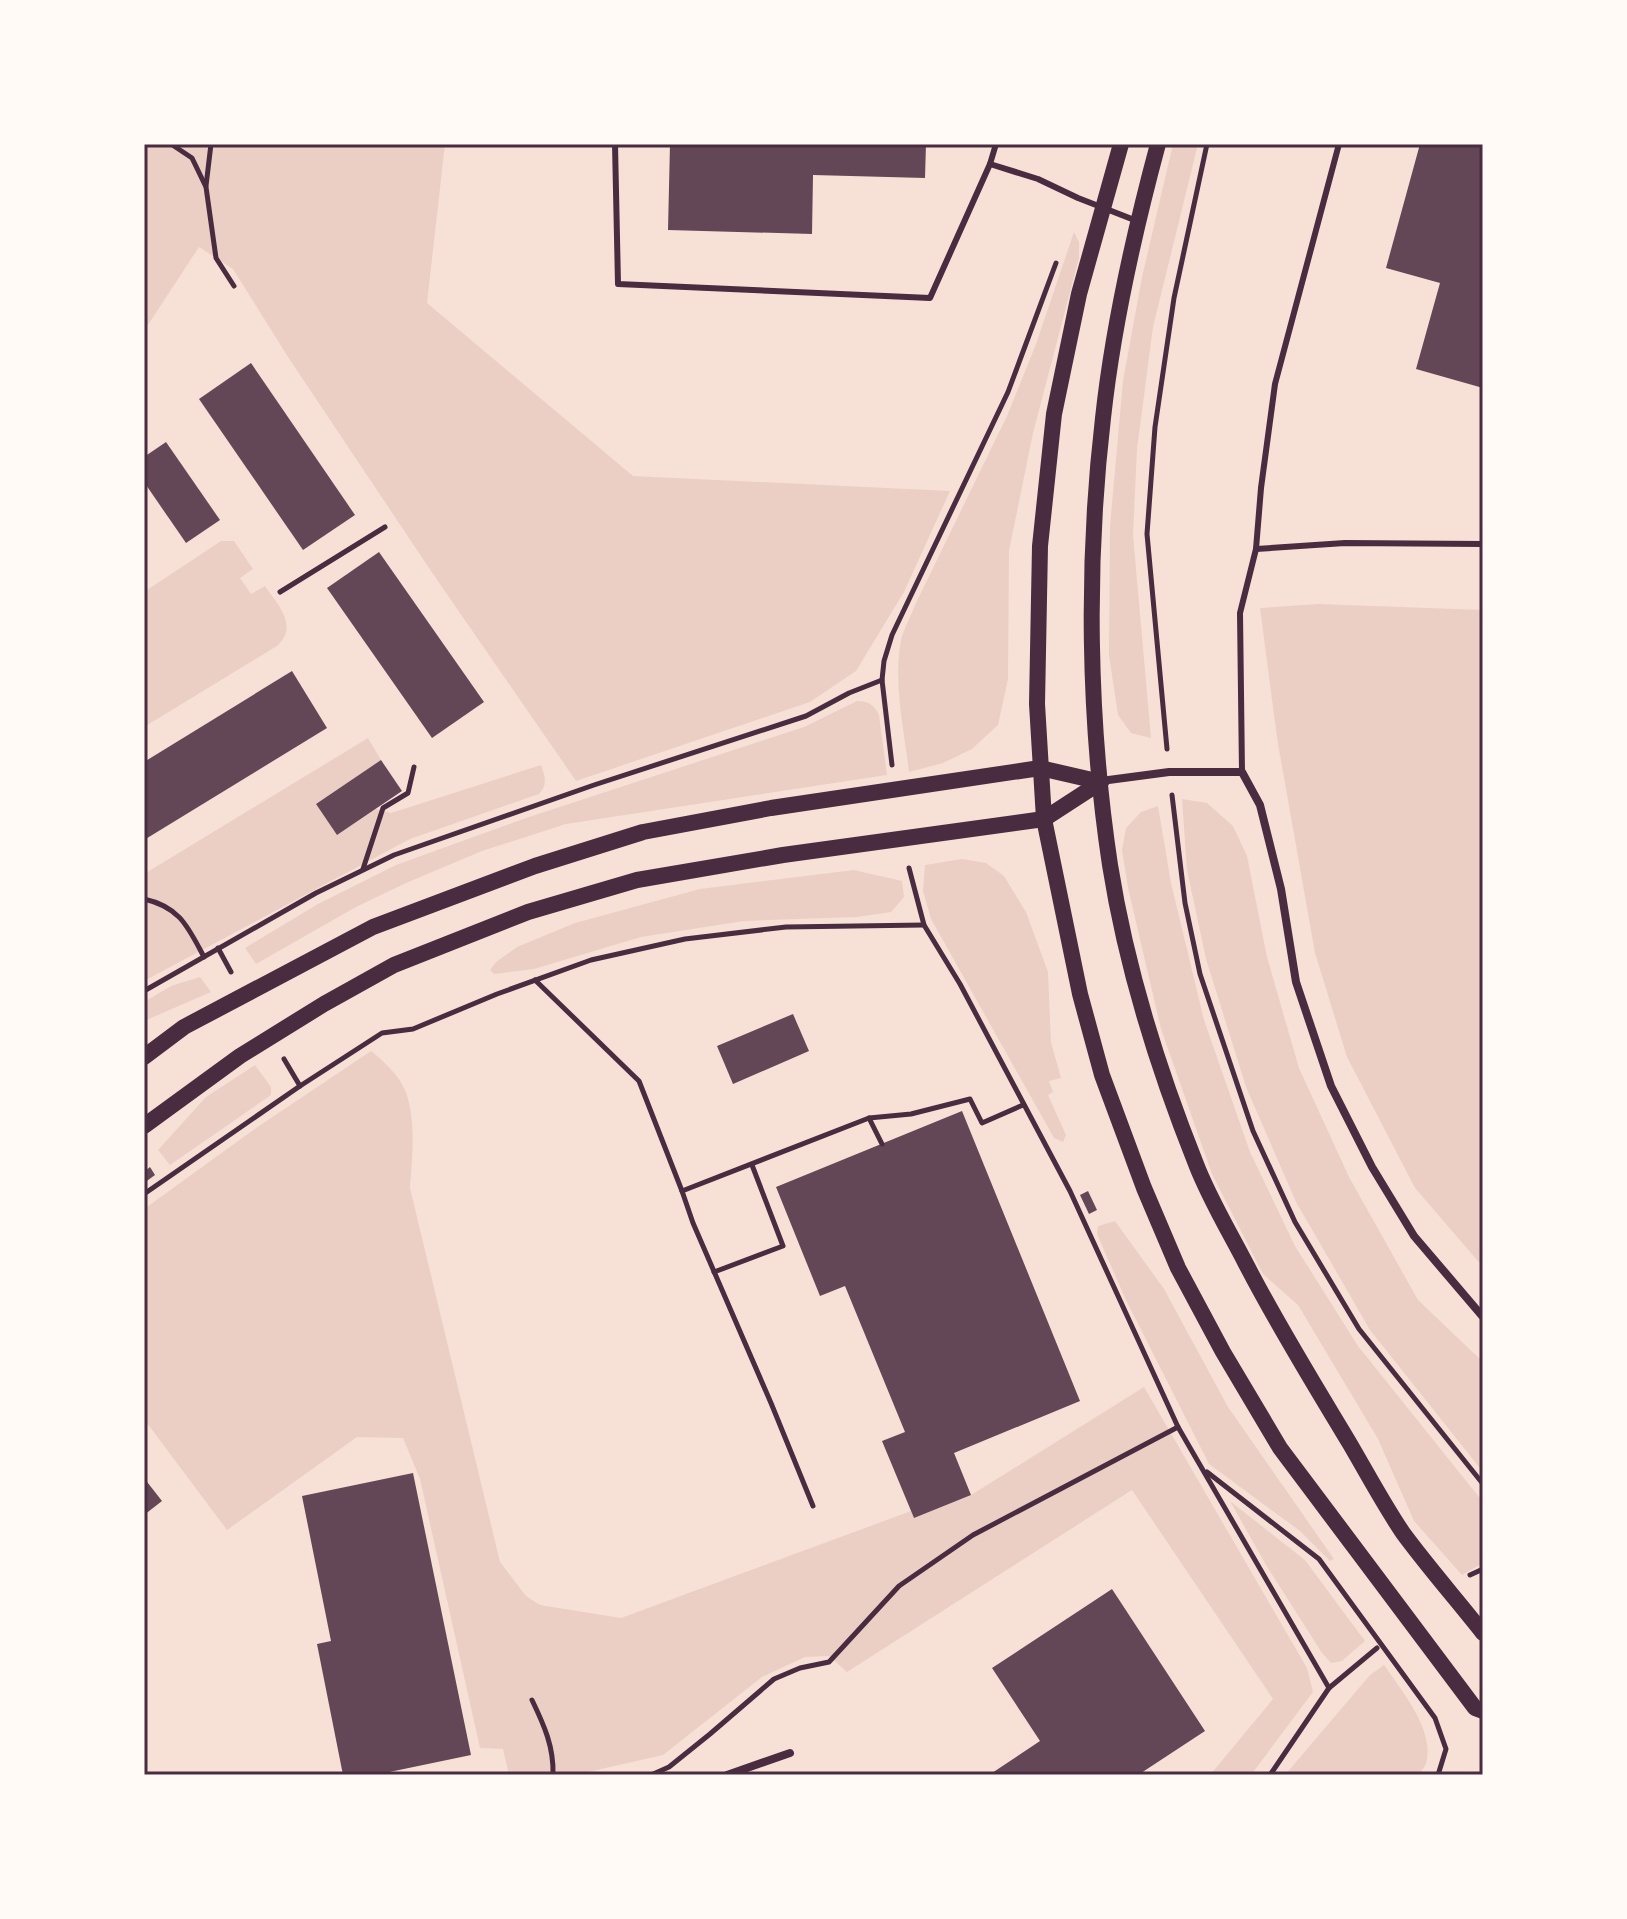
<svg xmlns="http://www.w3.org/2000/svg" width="1627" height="1919" font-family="Figtree,sans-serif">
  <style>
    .green { fill: #ebcfc5 }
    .building { fill: #644757 }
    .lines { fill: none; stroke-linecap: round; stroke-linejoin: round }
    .path { stroke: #4a2c40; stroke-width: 5 }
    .service { stroke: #4a2c40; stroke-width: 6 }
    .minor { stroke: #4a2c40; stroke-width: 8 }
    .secondary { stroke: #4a2c40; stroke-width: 16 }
    .neatline { fill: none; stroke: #4a2c40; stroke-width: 3 }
  </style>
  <rect width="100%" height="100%" fill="#f7e1d7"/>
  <g class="green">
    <polygon points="144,144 445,144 427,303 633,476 950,491 904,592 856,671 810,702 576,781 433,574 288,357 233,269 199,247 144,331"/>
    <polygon points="1173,144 1198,144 1153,327 1137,449 1133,535 1151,738 1131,733 1118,715 1109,655 1110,526 1123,381 1142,277"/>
    <path d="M1074 232 1079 242V258L1033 433 1009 551 1008 679 998 725 972 749 943 763 909 772C904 729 893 683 901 640 904 628 911 616 915 605L1007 416 1036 344Z"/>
    <path d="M221 541H234L253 569 240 578 251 594 265 586C278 605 299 626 277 646L144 727V592Z"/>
    <polygon points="1318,604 1483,610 1483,1267 1415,1188 1347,1057 1315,953 1277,738 1260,608"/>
    <path d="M857 701C868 701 874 704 879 715L887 775 566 824 482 851 406 883 356 907 256 964 245 948 318 904 396 865 529 817 804 727Z"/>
    <path d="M368 738 381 760 316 804 337 835 376 809 391 813 541 765C545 776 548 785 539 794L410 839 144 981V874Z"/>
    <polygon points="1182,799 1207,803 1233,826 1247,856 1267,957 1299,1068 1349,1177 1418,1300 1483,1362 1483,1472 1370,1330 1296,1202 1246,1087 1206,959 1187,870"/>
    <polygon points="1158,806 1171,883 1204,1020 1250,1152 1295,1246 1358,1346 1483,1502 1483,1563 1462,1575 1414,1521 1378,1439 1298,1305 1263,1274 1212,1174 1161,1029 1128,888 1122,850 1126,828 1141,812"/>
    <polygon points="962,859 986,863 1004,876 1026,912 1048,972 1051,1042 1061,1078 1049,1081 1053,1092 1048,1095 1066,1135 1063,1142 1054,1138 931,919 923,891 925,865"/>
    <polygon points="854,870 902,881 904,897 891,912 857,917 744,921 641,937 534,969 494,974 490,970 496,962 517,947 575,923 700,889"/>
    <polygon points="200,977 211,992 144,1021 144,1002 171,986"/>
    <path d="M371 1051C382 1060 398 1074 404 1088 417 1116 412 1158 410 1188L500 1562 526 1596 540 1605 621 1618 911 1511 914 1518 971 1495 1144 1387 1307 1668 1313 1692 1251 1775H1210L1273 1699 1132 1490 847 1672 829 1656 805 1657 762 1677 663 1755 575 1775H509L503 1749 480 1748 420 1479 403 1438 357 1437 227 1530 144 1419V1209L256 1128Z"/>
    <polygon points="255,1065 271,1087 271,1095 170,1165 158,1150 206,1097"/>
    <polygon points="1115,1221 1164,1289 1228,1407 1334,1559 1330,1561 1300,1531 1209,1464 1125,1298 1097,1234 1098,1226"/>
    <polygon points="1230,1501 1305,1560 1365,1641 1342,1661 1331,1663 1322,1653 1266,1565"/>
    <path d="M1384 1665C1401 1690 1436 1731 1426 1764 1424 1768 1421 1771 1419 1775H1285L1370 1675Z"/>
  </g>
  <g class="building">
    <polygon points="670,144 926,144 925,178 813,175 812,234 668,230"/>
    <polygon points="1420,144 1483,144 1483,388 1416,369 1440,283 1386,268"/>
    <polygon points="251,363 355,515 303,550 199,399"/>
    <polygon points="166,442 220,520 186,543 144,482 144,457"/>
    <polygon points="379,552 484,702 432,738 327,588"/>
    <polygon points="292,671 327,728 144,840 144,762"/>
    <polygon points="381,760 402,791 337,835 316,804"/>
    <polygon points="793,1014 809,1051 733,1084 717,1046"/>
    <polygon points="962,1111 1080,1401 954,1453 971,1495 914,1518 882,1441 905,1432 845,1286 820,1296 776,1187"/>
    <polygon points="150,1167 155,1175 144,1183 144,1172"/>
    <polygon points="1088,1191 1097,1210 1089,1214 1080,1195"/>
    <polygon points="413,1473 471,1755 375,1775 343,1775 317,1644 331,1641 302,1496"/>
    <polygon points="144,1478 162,1501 144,1515"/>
    <polygon points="1112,1589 1205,1731 1138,1775 989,1775 1040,1741 992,1668"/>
  </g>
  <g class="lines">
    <g class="path">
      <polyline points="171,144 192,158 206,187 216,258 234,286"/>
      <polyline points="206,186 211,144"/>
      <polyline points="280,592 385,527"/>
      <polyline points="1167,749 1147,534 1155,427 1174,298 1207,144"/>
      <polyline points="892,765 882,680 884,661 892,635 1008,392 1056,263"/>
      <polyline points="1172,795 1185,903 1200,974 1253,1131 1295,1222 1359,1329 1483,1484"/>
      <polyline points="909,868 924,925 960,984 1070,1191 1178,1427 1329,1688"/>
      <polyline points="363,869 383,808 408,793 414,767"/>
      <path d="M144 899C180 907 188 927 204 957"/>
      <polyline points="218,948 231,972"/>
      <polyline points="535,980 639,1081 682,1191 693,1223 771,1403 813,1506"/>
      <polyline points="144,991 316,893 394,855 594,785 806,716 849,693 882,680"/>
      <polyline points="284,1059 300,1086"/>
      <polyline points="869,1118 882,1144"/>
      <polyline points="682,1191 869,1118 911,1114 970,1099 982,1123 1023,1105"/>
      <polyline points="144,1194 300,1086 382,1033 413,1029 497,994 591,960 685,939 786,927 924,925"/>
      <polyline points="714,1272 783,1246 752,1165"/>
      <polyline points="1207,1472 1319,1559 1435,1718 1446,1749 1438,1775"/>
      <polyline points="1470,1575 1483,1569"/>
      <path d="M532 1700C544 1725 554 1747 553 1775"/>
      <polyline points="651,1775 669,1767 710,1734 774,1679 800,1668 829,1662 899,1586 973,1535 1178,1427"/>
      <polyline points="1270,1775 1329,1688 1377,1648"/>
    </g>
    <g class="service">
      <polyline points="615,144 618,284 930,298 990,164 1038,179 1078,198 1137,221"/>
      <polyline points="990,164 996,144"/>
      <polyline points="1256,549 1345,543 1483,544"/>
      <polyline points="1242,772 1240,613 1256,549 1261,488 1275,384 1339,144"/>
    </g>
    <g class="minor">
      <polyline points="1101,781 1169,772 1242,772 1260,805 1281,889 1296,982 1331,1086 1372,1167 1414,1236 1483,1317"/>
      <polyline points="727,1775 790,1753"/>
    </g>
    <g class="secondary">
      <polyline points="1121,144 1079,294 1054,414 1040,546 1037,704 1044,819 1080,994 1102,1075 1144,1188 1178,1268 1223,1352 1280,1448 1475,1708 1483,1711"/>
      <path d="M1158 144C1134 233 1113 326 1103 418 1086 564 1088 719 1110 865 1126 966 1158 1069 1196 1164 1209 1198 1229 1231 1246 1264 1278 1326 1314 1384 1350 1444 1367 1473 1384 1505 1403 1533 1428 1567 1457 1600 1483 1633"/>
      <polyline points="144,1057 184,1027 373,927 535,866 643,832 771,808 1040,768 1101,782"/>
      <polyline points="144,1126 240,1056 324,1004 394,965 528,912 637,880 783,855 1044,819 1101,782"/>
    </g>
  </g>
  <rect width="1627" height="1919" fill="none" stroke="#fffaf5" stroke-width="292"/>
  <rect x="146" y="146" width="1335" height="1627" class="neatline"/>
</svg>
